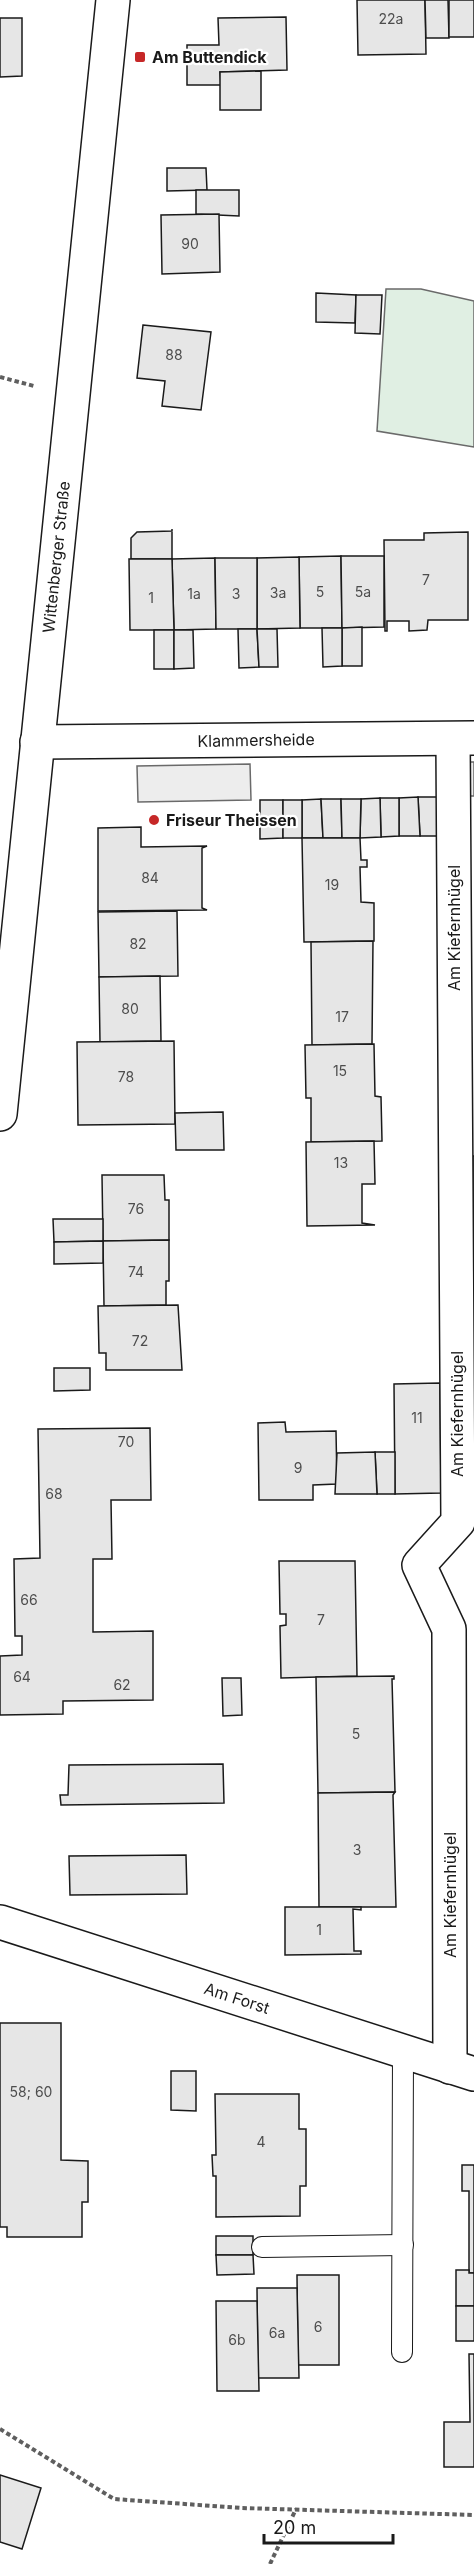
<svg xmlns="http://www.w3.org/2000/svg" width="474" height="2564" font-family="Inter,sans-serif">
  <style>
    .green { fill: #e0efe3; stroke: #6a6a6a; stroke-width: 1.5 }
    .parking { fill: #ededed; stroke: #6a6a6a; stroke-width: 1.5 }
    .building { fill: #e6e6e6; stroke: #1a1a1a; stroke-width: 1.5 }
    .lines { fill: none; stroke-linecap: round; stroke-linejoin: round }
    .lane-casing { stroke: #1a1a1a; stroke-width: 22 }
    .street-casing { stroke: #1a1a1a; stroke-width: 36 }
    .path { stroke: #5f5f5f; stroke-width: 4; stroke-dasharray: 4.5 3; stroke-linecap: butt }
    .lane { stroke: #fff; stroke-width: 20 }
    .street { stroke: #fff; stroke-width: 33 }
    .poi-dot { fill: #c62828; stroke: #fff; stroke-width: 2 }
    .labels { text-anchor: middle; stroke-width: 4.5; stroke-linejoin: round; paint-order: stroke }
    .number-label { font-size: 14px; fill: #4d4d4d }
    .poi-label { font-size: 16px; font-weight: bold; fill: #1a1a1a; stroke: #fff; text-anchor: start }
    .street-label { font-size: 16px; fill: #1a1a1a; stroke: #fff }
  </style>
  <rect width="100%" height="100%" fill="#fff"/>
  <polygon class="green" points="386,289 421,289 474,301 474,447 377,431"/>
  <g class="parking">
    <polygon points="460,762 474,762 474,796 461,796"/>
    <polygon points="250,764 251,800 138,802 137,766"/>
  </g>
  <g class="building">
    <polygon points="357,0 425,0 426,54 358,55"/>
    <polygon points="425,0 448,0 449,38 426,38"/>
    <rect x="449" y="0" width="25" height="37"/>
    <polygon points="286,17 287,70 220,72 221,85 187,85 187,45 219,45 218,18"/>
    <polygon points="0,18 22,18 22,76 0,77"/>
    <polygon points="261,71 261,110 220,110 220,72"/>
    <polygon points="167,168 206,168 207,190 167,191"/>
    <polygon points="196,190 239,190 239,216 196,214"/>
    <polygon points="219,214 220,272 162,274 161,215"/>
    <polygon points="316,293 356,295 355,323 316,322"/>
    <polygon points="356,295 382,295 380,334 355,333"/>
    <polygon points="143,325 211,332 201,410 162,406 165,381 137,378"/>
    <polygon points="172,529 172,559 131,559 131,538 137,532 172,531"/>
    <polygon points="468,532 468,620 428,620 427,630 409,631 409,621 387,621 387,631 385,631 384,540 424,540 424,533"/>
    <polygon points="341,556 342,628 300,628 299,557"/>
    <polygon points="341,556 384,556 384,627 342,628"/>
    <polygon points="299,557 300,628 257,629 257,558"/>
    <polygon points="215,558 216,629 174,630 172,559"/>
    <polygon points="215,558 257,558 257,629 216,629"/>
    <polygon points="129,559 172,559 174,630 130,630"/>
    <polygon points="362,627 362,666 342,666 342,628"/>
    <polygon points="322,628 342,628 342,666 323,667"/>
    <polygon points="238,629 257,629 259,667 239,668"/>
    <polygon points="257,629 277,629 278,667 259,667"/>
    <rect x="154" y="630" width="20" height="39"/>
    <polygon points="174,630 193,630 194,668 174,669"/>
    <polygon points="418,797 441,797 442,836 420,836"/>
    <polygon points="418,797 420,836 399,836 399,798"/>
    <polygon points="380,798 399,798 399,836 381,837"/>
    <polygon points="380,798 381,837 360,838 361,799"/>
    <polygon points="321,799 323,838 302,838 302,800"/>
    <polygon points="321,799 341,799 342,838 323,838"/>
    <polygon points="341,799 361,799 360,838 342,838"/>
    <polygon points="260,800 283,800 283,838 260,839"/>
    <rect x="283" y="800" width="19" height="38"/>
    <polygon points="141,827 141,847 207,846 202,848 202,908 207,910 98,911 98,828"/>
    <polygon points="302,838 360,838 361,860 367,860 367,867 360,867 361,902 374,903 374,941 304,942"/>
    <polygon points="177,911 178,976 99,977 98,912"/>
    <polygon points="373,941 372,1044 312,1045 311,942"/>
    <polygon points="160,976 161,1041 100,1042 99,977"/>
    <polygon points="174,1041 175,1124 78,1125 77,1042"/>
    <polygon points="374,1044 375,1096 381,1097 382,1141 311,1142 311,1098 306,1098 305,1045"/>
    <polygon points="223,1112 224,1150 176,1150 175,1113"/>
    <polygon points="374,1141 375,1184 362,1184 362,1223 375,1225 307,1226 306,1142"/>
    <rect x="469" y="1156" width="5" height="54"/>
    <polygon points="102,1175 164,1175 165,1200 169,1200 169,1240 103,1241"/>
    <polygon points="53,1219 103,1219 103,1241 54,1242"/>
    <polygon points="169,1240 169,1281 166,1281 166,1305 104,1306 103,1241"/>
    <polygon points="103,1241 103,1263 54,1264 54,1242"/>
    <polygon points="178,1305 182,1370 106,1370 106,1353 99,1353 98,1306"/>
    <polygon points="54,1368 90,1368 90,1390 54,1391"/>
    <polygon points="440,1383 441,1493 395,1494 394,1384"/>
    <polygon points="285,1422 286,1432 336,1431 337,1484 313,1485 313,1500 259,1500 258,1423"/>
    <polygon points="150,1428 151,1500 111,1500 112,1559 93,1559 93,1632 153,1631 153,1700 63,1701 63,1714 0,1715 0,1656 22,1655 22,1636 15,1636 14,1559 40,1558 38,1429"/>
    <polygon points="375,1452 395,1452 395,1494 377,1494"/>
    <polygon points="375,1452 377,1494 335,1494 337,1453"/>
    <polygon points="279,1561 355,1561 357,1676 281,1678 280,1626 286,1625 286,1614 280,1614"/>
    <polygon points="394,1676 394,1679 392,1679 395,1792 318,1793 316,1677"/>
    <polygon points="222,1678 241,1678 242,1715 223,1716"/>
    <polygon points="223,1764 224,1803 61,1805 60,1795 68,1795 69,1765"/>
    <polygon points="395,1792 393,1795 396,1907 319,1907 318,1793"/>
    <polygon points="186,1855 187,1894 70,1895 69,1856"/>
    <polygon points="285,1907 361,1907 361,1910 353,1909 354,1951 361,1951 361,1954 285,1955"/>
    <polygon points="0,2023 61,2023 61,2160 88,2161 88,2202 82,2202 82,2237 7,2237 7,2227 0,2227"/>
    <polygon points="171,2071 196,2071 196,2111 171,2110"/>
    <polygon points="215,2094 299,2094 299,2129 306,2129 306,2186 300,2186 300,2216 216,2217 216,2176 213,2176 212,2155 216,2155"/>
    <polygon points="462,2165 474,2165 474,2273 469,2273 469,2191 462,2191"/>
    <rect x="216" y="2236" width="37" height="19"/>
    <polygon points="216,2255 253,2255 254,2274 217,2275"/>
    <polygon points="456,2270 469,2270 469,2273 474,2273 474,2306 456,2306"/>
    <polygon points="297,2275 339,2275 339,2365 298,2365"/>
    <polygon points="257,2288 297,2288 299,2378 258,2378"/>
    <polygon points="216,2301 257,2301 259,2391 217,2391"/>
    <rect x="456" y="2306" width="18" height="35"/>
    <polygon points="469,2354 474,2354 474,2467 444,2467 444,2422 470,2422"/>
    <polygon points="0,2475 41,2488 22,2549 0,2542"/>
  </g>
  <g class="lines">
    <g class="lane-casing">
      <g id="lane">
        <polyline points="262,2247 403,2245"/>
        <polyline points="402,2352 403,2051"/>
      </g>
    </g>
    <g class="street-casing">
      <g id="street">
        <polyline points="37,742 474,738"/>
        <polyline points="0,1114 113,0"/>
        <polyline points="0,1922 474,2074"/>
        <polyline points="450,2067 449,1629 419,1565 458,1522 453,739"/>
      </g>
    </g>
    <g class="path">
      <polyline points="0,377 34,386"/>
      <polyline points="0,2429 114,2499 242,2508 474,2515"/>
      <polyline points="270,2564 296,2509"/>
    </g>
    <use href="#lane" class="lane"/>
    <use href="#street" class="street"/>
  </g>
  <g class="poi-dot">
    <rect x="134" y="51" width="12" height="12" rx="3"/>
    <circle cx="154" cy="820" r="6"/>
  </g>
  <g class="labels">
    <g class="number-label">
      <text x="391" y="24">22a</text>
      <text x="190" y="249">90</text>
      <text x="174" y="360">88</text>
      <text x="426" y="585">7</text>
      <text x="320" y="597">5</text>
      <text x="363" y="597">5a</text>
      <text x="278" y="598">3a</text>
      <text x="194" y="599">1a</text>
      <text x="236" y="599">3</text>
      <text x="151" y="603">1</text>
      <text x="150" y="883">84</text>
      <text x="332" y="890">19</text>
      <text x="138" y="949">82</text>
      <text x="130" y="1014">80</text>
      <text x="342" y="1022">17</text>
      <text x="340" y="1076">15</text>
      <text x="126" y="1082">78</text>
      <text x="341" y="1168">13</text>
      <text x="136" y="1214">76</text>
      <text x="136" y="1277">74</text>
      <text x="140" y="1346">72</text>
      <text x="417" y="1423">11</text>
      <text x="126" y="1447">70</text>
      <text x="298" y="1473">9</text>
      <text x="54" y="1499">68</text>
      <text x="29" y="1605">66</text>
      <text x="321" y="1625">7</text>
      <text x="22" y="1682">64</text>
      <text x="122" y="1690">62</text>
      <text x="356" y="1739">5</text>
      <text x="357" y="1855">3</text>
      <text x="319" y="1935">1</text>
      <text x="31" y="2097">58; 60</text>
      <text x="261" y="2147">4</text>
      <text x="318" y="2332">6</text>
      <text x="277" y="2338">6a</text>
      <text x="237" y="2345">6b</text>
    </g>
    <g class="poi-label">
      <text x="152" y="63">Am Buttendick</text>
      <text x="166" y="826">Friseur Theissen</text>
    </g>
    <g class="street-label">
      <text transform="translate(56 557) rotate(-84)" y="6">Wittenberger Straße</text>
      <text transform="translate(256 740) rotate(-1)" y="6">Klammersheide</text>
      <text transform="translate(454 928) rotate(-90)" y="6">Am Kiefernhügel</text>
      <text transform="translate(457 1414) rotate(-90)" y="6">Am Kiefernhügel</text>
      <text transform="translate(450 1895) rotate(-90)" y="6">Am Kiefernhügel</text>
      <text transform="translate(237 1998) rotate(18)" y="6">Am Forst</text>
    </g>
  </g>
  <path d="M264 2534v9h129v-9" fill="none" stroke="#1a1a1a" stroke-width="3"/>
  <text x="273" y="2534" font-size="18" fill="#1a1a1a" stroke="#ffffff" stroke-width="4.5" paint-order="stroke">20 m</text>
</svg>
